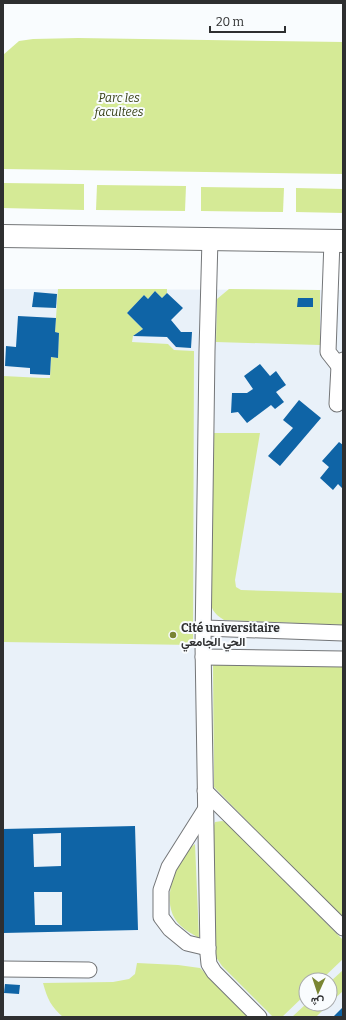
<svg xmlns="http://www.w3.org/2000/svg" width="346" height="1020" font-family="Bitter,Vazirmatn,serif">
  <style>
    .built { fill: #e9f1f9; fill-rule: evenodd }
    .green { fill: #d5ea96 }
    .building { fill: #0f64a6; fill-rule: evenodd }
    .lines { fill: none; stroke-linecap: round; stroke-linejoin: round }
    .service-casing { stroke: #747678; stroke-width: 17 }
    .minor-casing { stroke: #747678; stroke-width: 24 }
    .service { stroke: #fff; stroke-width: 15 }
    .minor { stroke: #fff; stroke-width: 22 }
    .poi-dot { fill: #798533; stroke: #f9fcfe; stroke-width: 1.5 }
    .labels { text-anchor: middle; stroke-width: 4; stroke-linejoin: round; paint-order: stroke }
    .park-label { font-size: 12px; font-style: italic; fill: #363f16; stroke: #f9fcfe }
    .poi-label { font-size: 12px; font-weight: bold; fill: #2e2f30; stroke: #f9fcfe; text-anchor: start }
  </style>
  <rect width="100%" height="100%" fill="#f9fcfe"/>
  <path class="built" d="M3 289 343 290V1017H3ZM306 980H330V1004H306Z"/>
  <g class="green">
    <polygon points="78,38 343,42 343,174 3,169 3,55 19,41 33,39"/>
    <polygon points="3,183 84,184 84,210 3,208"/>
    <polygon points="97,185 186,186 185,211 96,210"/>
    <polygon points="201,187 284,188 283,212 201,211"/>
    <polygon points="296,188 343,189 343,213 296,212"/>
    <polygon points="58,289 167,289 167,293 162,298 155,291 148,299 144,295 127,313 143,329 133,336 132,342 168,344 174,350 194,351 193,645 3,642 3,376 43,378 50,378 51,357 58,358 59,333 55,332"/>
    <polygon points="229,289 320,290 320,345 216,342 217,299"/>
    <path d="M213 433H260L235 580 236 587 241 590 343 593V625L224 620C213 613 211 609 210 597Z"/>
    <polygon points="213,664 343,666 343,920 214,787"/>
    <polygon points="222,821 226,822 343,940 343,959 321,980 306,980 306,994 282,1017 273,1017 222,966 216,957 213,829 215,822"/>
    <path d="M195 844 199 938C193 934 186 931 181 926 161 908 171 874 185 855 187 851 191 847 195 844Z"/>
    <path d="M137 963 178 965 200 968 250 1017H63C51 1007 47 998 43 983L113 982 129 979 135 974Z"/>
    <polygon points="343,970 343,991 330,1003 330,982"/>
    <polygon points="306,1004 329,1004 316,1017 292,1017"/>
  </g>
  <g class="building">
    <polygon points="155,291 162,298 167,293 183,308 171,320 181,332 192,332 191,348 176,347 167,337 133,336 143,329 127,313 144,295 148,299"/>
    <polygon points="34,292 57,294 56,308 32,307"/>
    <polygon points="298,298 313,298 313,307 297,307"/>
    <polygon points="18,316 56,318 55,332 59,333 58,358 51,357 50,375 30,374 30,368 5,366 6,346 16,347"/>
    <polygon points="260,364 270,376 276,371 286,385 276,392 284,402 275,409 271,405 247,423 238,412 231,413 232,393 247,393 253,389 244,376"/>
    <polygon points="299,400 321,418 280,466 268,456 293,428 283,420"/>
    <polygon points="339,442 343,445 343,489 338,484 333,490 320,478 329,467 322,461"/>
    <path d="M135 826 138 930 3 933V829ZM61 833V866L34 867 33 834ZM34 892H62V925H35Z"/>
    <polygon points="5,984 20,985 19,994 4,993"/>
    <polygon points="343,1007 343,1017 333,1017"/>
  </g>
  <g class="lines">
    <g class="service-casing">
      <g id="service">
        <polyline points="210,239 207,351 203,645 208,954 209,964 214,972 259,1017"/>
        <polyline points="332,241 328,352 339,366"/>
        <polyline points="337,404 339,366 343,360"/>
        <polyline points="204,628 343,633"/>
        <polyline points="203,657 343,659"/>
        <polyline points="205,791 343,928"/>
        <polyline points="205,810 169,867 161,890 161,917 170,929 187,943 208,948"/>
        <polyline points="3,969 89,970"/>
      </g>
    </g>
    <g class="minor-casing">
      <polyline id="minor" points="3,236 343,241"/>
    </g>
    <use href="#service" class="service"/>
    <use href="#minor" class="minor"/>
  </g>
  <circle class="poi-dot" cx="173" cy="635" r="4"/>
  <g class="labels">
    <g class="park-label">
      <text x="119" y="102">Parc les<tspan x="119" dy="14">facultees</tspan></text>
    </g>
    <g class="poi-label">
      <text x="181" y="632">Cité universitaire<tspan x="181" dy="14">الحي الجامعي</tspan></text>
    </g>
  </g>
  <rect width="346" height="1020" fill="none" stroke="#2e2f30" stroke-width="8"/>
  <g transform="translate(318 992) rotate(183)"><circle r="19" fill="#f9fcfe" stroke="#a8aaac"/>
  <path d="M0-3L7 15L0 10L-7 15Z" fill="#798533"/>
  <text y="-6" font-size="11" font-weight="bold" text-anchor="middle" fill="#2e2f30">ش</text>
  </g>
  <path d="M210 26v6h75v-6" fill="none" stroke="#2e2f30" stroke-width="2"/>
  <text x="216" y="26" font-size="12" fill="#2e2f30" stroke="#f9fcfe" stroke-width="3" paint-order="stroke">20 m</text>
</svg>
